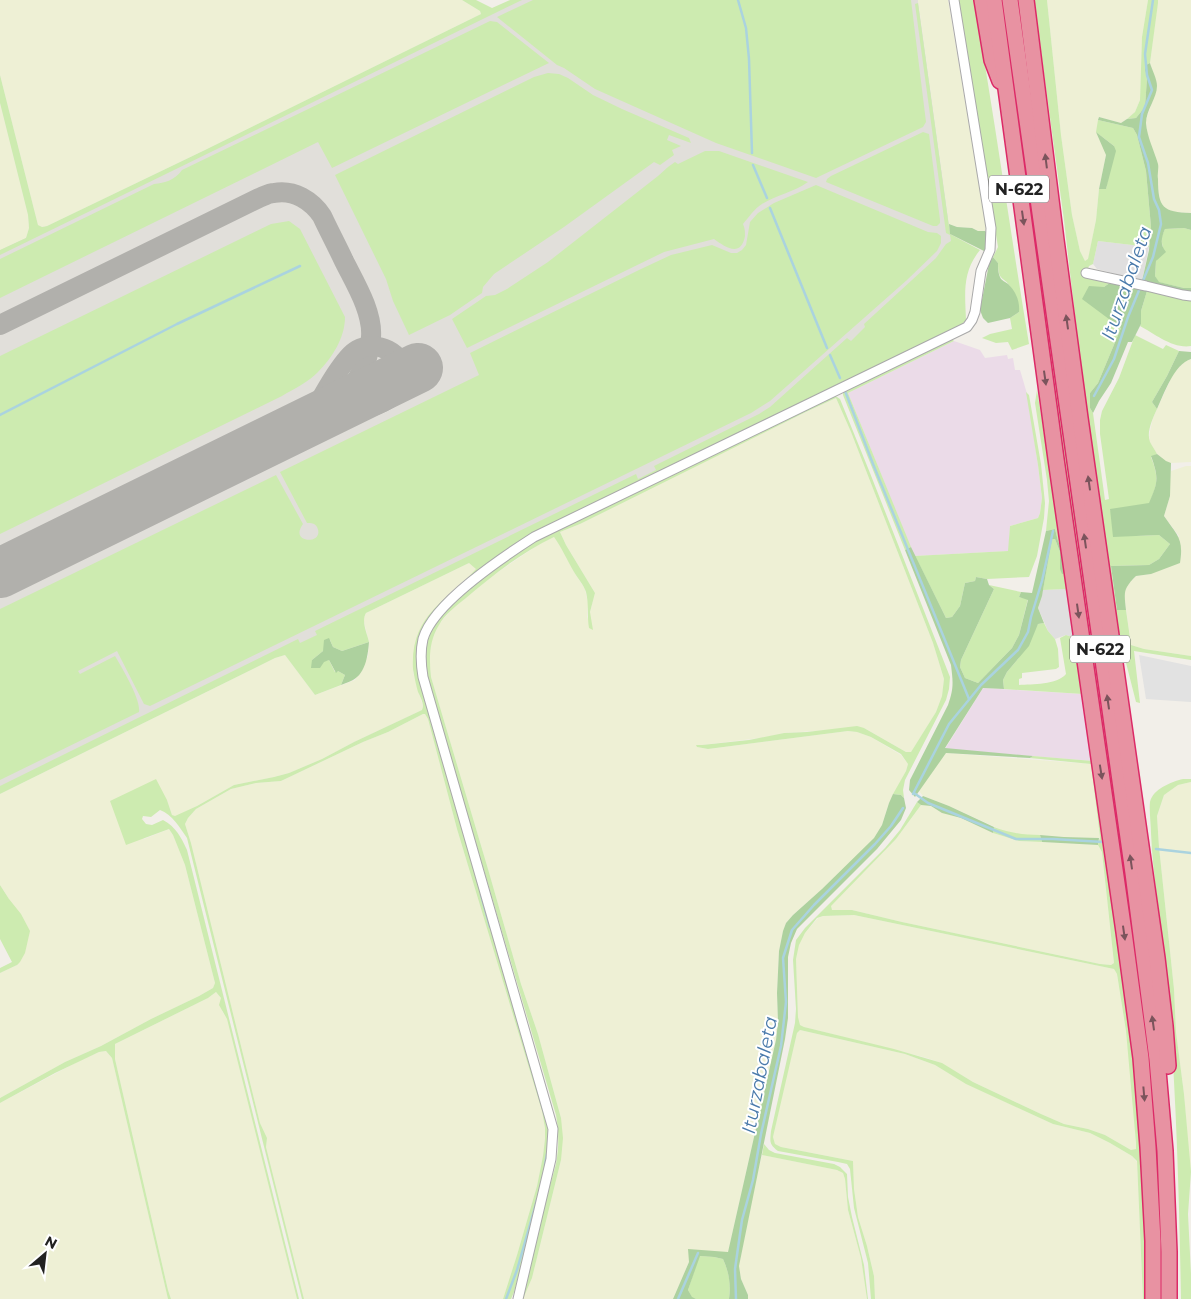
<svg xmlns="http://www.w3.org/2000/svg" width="1191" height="1299" font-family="Montserrat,sans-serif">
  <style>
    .residential { fill: #e0dfdf }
    .industrial { fill: #ebdbe8 }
    .airport { fill: #e1dfda }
    .farmland { fill: #eef0d5 }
    .grass { fill: #cdebb0; fill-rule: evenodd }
    .forest { fill: #add19e }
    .parking { fill: #e2e2e2 }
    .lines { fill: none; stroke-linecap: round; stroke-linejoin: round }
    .stream { stroke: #aad3df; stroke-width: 2.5 }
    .taxiway { stroke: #b1b0ac; stroke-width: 20 }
    .runway { stroke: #b1b0ac; stroke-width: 50 }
    .street-casing { stroke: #a9a9a9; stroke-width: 11 }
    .highway-casing { stroke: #dc2a67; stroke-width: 18 }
    .street { stroke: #fff; stroke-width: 9 }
    .highway { stroke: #e892a2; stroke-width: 15 }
    .oneway { fill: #7b545c }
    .labels { text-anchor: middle; stroke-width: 4; stroke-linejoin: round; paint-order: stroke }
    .shield { fill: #fff; stroke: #646464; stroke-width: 1 }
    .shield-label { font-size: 16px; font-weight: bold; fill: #222 }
    .water-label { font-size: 19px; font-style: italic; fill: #4a7aab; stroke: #fff }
  </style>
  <rect width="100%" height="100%" fill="#f2efe9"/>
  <g class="residential">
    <polygon points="1098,241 1149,247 1142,281 1097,269 1093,264"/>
    <polygon points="1065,589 1068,594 1075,638 1066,635 1055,639 1048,631 1038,608 1043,590"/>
  </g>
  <g class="industrial">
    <polygon points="954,341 980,350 985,358 1007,355 1008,359 1013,358 1015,370 1020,370 1028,397 1038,465 1042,498 1040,513 1038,518 1010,526 1009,551 914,556 848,393"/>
    <polygon points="983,688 1083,694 1093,761 945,749"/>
  </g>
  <polygon class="airport" points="515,0 918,0 951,237 961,322 0,790 0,250"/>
  <g class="farmland">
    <polygon points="0,0 462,0 480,11 481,14 205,150 47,226 41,227 38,225 0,75"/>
    <polygon points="918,0 948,0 986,227 985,231 978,231 972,228 957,227 949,224"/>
    <polygon points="1047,0 1148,0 1142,37 1140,100 1135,112 1127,119 1121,123 1099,117 1098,120 1106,155 1099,189 1096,220 1088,260 1085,261 1080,251 1072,215 1061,135"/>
    <polygon points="1158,0 1191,0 1191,213 1175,212 1167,210 1160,203 1157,179 1158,166 1147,133 1146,120 1155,94 1157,84 1150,63"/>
    <polygon points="0,103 28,215 29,228 26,238 0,250"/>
    <polygon points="1191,359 1191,462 1171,463 1166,462 1157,454 1149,441 1150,431 1153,418 1173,374 1185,361"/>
    <polygon points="836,398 851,432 914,594 933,643 944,679 942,696 936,712 911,752 906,752 864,728 784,733 768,737 702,745 697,747 708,749 848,731 857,732 871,737 901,755 908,764 906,771 889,803 882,825 874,838 822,889 793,915 786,923 783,931 779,951 777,993 778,1022 776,1040 728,1252 689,1262 673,1299 523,1299 532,1278 561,1160 561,1118 538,1034 521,984 488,869 431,677 429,659 431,642 439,624 452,609 492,576 541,543 554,537 561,547 574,572 585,589 588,603 587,619 590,612 595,593 566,545 560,532 580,524 707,460"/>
    <polygon points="1186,466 1191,466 1191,656 1144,649 1131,645 1124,594 1127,585 1136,576 1151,574 1179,536 1164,516 1170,496 1170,477 1171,471"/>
    <polygon points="469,563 477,569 450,593 413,672 417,687 423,706 422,710 354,742 322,759 289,773 274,777 234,785 197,806 175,817 172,815 167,800 110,801 144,839 169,829 173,835 185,865 215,983 213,988 199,996 151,1019 101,1046 65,1062 0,1098 0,973 17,965 9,899 0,885 0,794 275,658 285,655 315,695 355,680 368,656 369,642 364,622 364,617 366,613"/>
    <polygon points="423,714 425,714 428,719 457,829 542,1111 545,1128 545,1139 543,1156 537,1186 517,1255 503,1299 304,1299 266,1147 267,1138 260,1123 191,843 185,824 188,818 196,809 231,789 256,783 281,781 363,742 388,732"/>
    <polygon points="946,753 1091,764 1100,837 1099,838 1064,837 1040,835 1024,835 1004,831 949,806 923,796 919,791 935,767"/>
    <polygon points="1191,782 1191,1172 1190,1172 1184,1094 1176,1032 1174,989 1159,847 1157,816 1164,795 1178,785"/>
    <polygon points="921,805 931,806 942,813 961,818 993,833 1019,841 1098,845 1102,852 1114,963 1111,965 1100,964 902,922 852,910 832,910 830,906 896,839"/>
    <polygon points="854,915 1114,969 1117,974 1126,1031 1132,1083 1136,1143 1136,1150 1131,1150 1105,1135 1088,1129 1064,1124 1041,1114 973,1082 941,1063 927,1058 804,1027 800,1025 798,1017 796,959 799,944 805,933 818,918 823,916"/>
    <polygon points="216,992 221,998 222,1011 227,1019 297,1299 171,1299 168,1290 115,1059 115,1044 208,998"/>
    <polygon points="800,1030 905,1054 935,1065 967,1084 1053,1124 1090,1133 1110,1143 1132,1156 1137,1162 1143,1299 875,1299 874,1276 867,1246 858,1217 854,1189 853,1161 781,1147 775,1144 773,1137 787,1074 797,1033"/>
    <polygon points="106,1051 112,1058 168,1299 0,1299 0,1103 79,1061 99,1052"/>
    <polygon points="762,1155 837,1170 843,1173 845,1179 848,1210 861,1258 867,1299 748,1299 748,1295 741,1279 739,1266 751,1202"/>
  </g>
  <g class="grass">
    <polygon points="462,0 476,0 492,8 510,0 522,0 0,255 0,250 26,238 29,228 28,215 0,103 0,75 38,225 42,227 47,226 205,150 481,14 480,11"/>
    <polygon points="533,0 911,0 926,122 923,127 816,178 716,143 595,89 564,68 557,65 497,17"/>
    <path d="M958 0H974C994 114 1010 230 1029 344L1012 350 1008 342 996 343 982 338 990 334 1012 329 1010 318 1019 312C1016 305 1014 295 1011 288 1005 276 998 283 998 263L993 257 998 247Z"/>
    <polygon points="998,0 1005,0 1149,1043 1145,1044"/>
    <path d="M1034 0H1047L1061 135 1072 215 1080 251 1085 261 1088 259 1096 220 1099 189H1106L1114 146 1096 132 1098 120 1133 128 1137 135 1146 171 1151 227 1149 247 1098 241 1093 264 1089 266 1085 276 1111 282 1104 287 1121 328 1098 383 1090 393V408L1093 413 1105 500 1109 499 1100 434V420L1102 411 1119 378 1135 335 1163 349 1166 345 1179 351 1167 376 1152 402 1157 409C1153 418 1146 432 1150 442 1152 446 1155 450 1157 454L1151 457C1159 478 1158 483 1149 504L1110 510 1134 536 1159 535 1170 544 1159 559 1149 565 1111 566 1117 610H1126L1131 645 1144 649 1191 656V660L1134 651 1140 703 1136 702 1121 643 1115 610 1082 377 1064 220Z"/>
    <polygon points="1148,0 1158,0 1158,3 1150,63 1146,65 1145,70 1147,78 1145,107 1136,118 1127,119 1135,112 1140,100 1142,37"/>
    <path d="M918 3 950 234 980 250C962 272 965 293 966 320L962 324 566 517 460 587 417 649 551 1136 540 1198 514 1292 511 1299H503L517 1255 537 1186 543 1156 545 1139V1128L542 1111 457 829 428 719 425 714H423L388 732 363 742 281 781 256 783 231 789 196 809 188 818 185 824 191 843 260 1123 267 1138 266 1147 304 1299H302L187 838C180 828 172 814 160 810L151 817 143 816 142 819 146 824 152 825 163 820C176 827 181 837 187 850L299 1299H297L227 1019 219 1005 221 998 216 992 208 998 115 1044V1059L168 1290 171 1299H168L112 1058 106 1051 99 1052 55 1073 0 1103V1098L65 1062 101 1046 151 1019 199 996 213 988 215 983 185 865 173 835 169 829 126 845 110 801 156 779 167 800 172 815 175 816 197 806 234 785 274 777 289 773 322 759 354 742 422 710C422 709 423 708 423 706 423 702 420 696 418 692 416 685 414 676 413 669 410 615 446 602 476 569L469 563 366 613C361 621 367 633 369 642L342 651 333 647 330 640 323 651 312 660 324 661 329 660 335 672 338 671 345 675 341 685 315 695 285 655 275 658 0 794V786L298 639 300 643 317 635 315 631 636 474 638 479 656 470 654 466 759 414 770 407 847 338 851 341 865 327 864 324 936 258 946 244 951 241 950 235 946 233 915 4Z"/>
    <path d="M490 21 497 22 549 63 332 168 318 142 0 298V259L154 184C165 183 175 180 182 170Z"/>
    <polygon points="548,73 559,74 568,78 593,95 622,109 689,138 691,143 669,135 667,140 681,146 672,150 674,155 660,165 654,162 564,227 494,274 483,287 482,293 450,315 409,335 393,301 386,279 335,175 534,77"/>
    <polygon points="923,132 929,134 940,220 940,223 937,226 933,226 826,182 827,179 831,176"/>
    <path d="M705 151H719L808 182C794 192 776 195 762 204 754 209 749 217 743 224 745 229 745 231 745 236 741 258 725 247 714 239L664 252 467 348 452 319 486 296 495 295 507 289 548 262 658 176 668 167 675 162 678 164Z"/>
    <path d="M816 185 928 232 937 233 941 236V243L937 251 907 280 770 401 751 413 150 706 144 704 117 651 78 671 80 674 115 656C122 668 141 699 139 712L0 780V609L276 475 303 524C288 544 326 545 317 527 315 523 311 523 307 523L280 472 479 375 470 353 641 269 671 255 712 245 731 253H737L742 250 746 245 750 222 758 213 774 203Z"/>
    <path d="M289 221 300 229 345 317C345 338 332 358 318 372 310 381 292 390 282 396L0 534V356L271 224Z"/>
    <polygon points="1184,228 1191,230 1191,288 1184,288 1158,282 1155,276 1156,261 1163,248 1161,238 1165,229"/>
    <path d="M1147 291 1191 300V346C1173 349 1155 334 1140 326L1141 324V311Z"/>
    <polygon points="951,338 954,341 848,393 911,547 905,550 843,395 843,390"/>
    <polygon points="1037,390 1063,551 1058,541 1055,529 1046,531 1049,501 1047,480 1035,403"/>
    <polygon points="1026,392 1029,395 1041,464 1045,503 1044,518 1037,556 1029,577 987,579 976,577 975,581 965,583 960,606 952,617 946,618 919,564 914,556 1008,551 1010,526 1038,518 1040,513 1042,498 1038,465"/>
    <path d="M834 395 840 399 870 473 950 677 949 689 946 700 905 780 903 790 904 798 901 795 893 794 906 771 908 764 901 754 871 737 857 732 848 731 708 749 697 747 696 745H702L749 740 784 733 807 732 857 726 864 728 906 752H911L936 712 942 696 944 679 933 643 914 594 851 432 836 398 806 412 580 524 560 532 566 545 595 593 590 612 593 630 589 628C587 616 589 604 586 592 584 585 578 579 574 572 567 560 562 548 554 537 522 552 493 575 466 598 456 606 445 614 439 625 429 641 429 658 431 677L488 869 521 984 538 1034 561 1118 563 1138 561 1160 532 1278 523 1299H519L556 1164C559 1147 559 1132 556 1115L425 670C425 657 423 644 429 632 438 615 451 604 465 592 491 570 519 552 547 534Z"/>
    <polygon points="1052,538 1055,539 1060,552 1060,569 1066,573 1068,594 1065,589 1043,590"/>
    <polygon points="989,585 1021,592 1019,597 1028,599 1019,635 1012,648 978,683 965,678 960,667 961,660 994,589"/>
    <path d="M1044 623 1048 631 1055 639 1058 649 1059 667 1056 669 1022 673V678L1019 679V685C1032 684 1057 685 1066 674L1060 638 1066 635 1075 638 1083 694 1004 689 1003 680 1007 672 1018 659 1038 624Z"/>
    <path d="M1033 756 1093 761 1112 892 1137 1091 1145 1209 1147 1299H1143L1137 1161 1132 1156 1110 1143 1090 1133 1053 1124 966 1084 935 1065 905 1054 800 1030 797 1033 773 1137 775 1144 781 1147 853 1161 854 1189 858 1217 867 1246 874 1276 875 1299H871L868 1263 854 1208 850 1169 847 1164 838 1162 778 1151C769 1144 770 1142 771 1131L795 1023 796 1009 793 960 796 940 805 928 885 848 900 830 917 802 921 805 896 839 831 906 832 910H852L902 922 1100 964 1111 965 1114 963 1102 852 1098 845 1100 837 1091 764 1030 758ZM854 915 1114 969 1117 974 1126 1031 1136 1143V1149L1131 1150 1105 1135 1088 1129 1064 1124 1041 1114 973 1082 942 1063 894 1049 804 1027 800 1025 798 1017 796 959 799 945 805 933 817 918 823 916Z"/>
    <path d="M1183 779H1191V782L1178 785 1164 795 1157 816 1159 847 1174 989 1176 1032 1184 1094 1191 1172 1188 1214 1191 1274V1299H1181C1179 1189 1176 1079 1166 969 1161 923 1153 878 1151 833 1151 826 1149 809 1150 802 1153 789 1171 782 1183 779Z"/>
    <path d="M994 827C1010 833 1024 835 1040 835L1042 842 1019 841 993 833Z"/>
    <polygon points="0,885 9,899 21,914 30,931 25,953 20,962 17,965 0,973 0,968 12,962 0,939"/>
    <polygon points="764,1144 769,1150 775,1153 834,1164 840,1167 847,1174 848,1197 852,1217 864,1265 868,1299 867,1299 861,1258 848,1210 845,1179 843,1173 837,1170 762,1155"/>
    <path d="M699 1256 714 1257 723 1259C729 1272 731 1284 729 1299H696L692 1298 688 1290Z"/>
  </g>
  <g class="forest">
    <path d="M1150 63C1152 70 1157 79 1157 86 1157 98 1146 110 1146 123 1147 137 1154 150 1158 164 1159 169 1157 174 1158 179 1158 208 1163 212 1191 213V230L1184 228 1165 229C1161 238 1160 245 1166 252L1156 261 1155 276 1159 282 1184 288H1191V293L1142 281 1149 250 1151 227 1146 171 1137 135 1133 128 1098 120 1099 117 1121 123 1127 119 1136 118 1145 107 1147 78 1145 70 1146 65Z"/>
    <polygon points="1096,132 1114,146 1116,151 1106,189 1099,189 1106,155"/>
    <polygon points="949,224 957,227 972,228 978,231 985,231 988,234 987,247 984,251 950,234"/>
    <path d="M993 257 998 263C998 268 998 274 1001 279 1004 282 1008 283 1010 286 1017 293 1020 304 1019 312L1010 318 988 323 983 318 980 310 989 264Z"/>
    <polygon points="1111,282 1147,291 1141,311 1141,324 1132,342 1128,342 1111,383 1099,401 1093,413 1090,408 1090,393 1098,383 1121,328 1082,299 1089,286 1104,287"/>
    <path d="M1179 351 1191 352V359C1174 364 1164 394 1157 409L1152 402 1167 376Z"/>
    <path d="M1157 454 1166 461 1171 463 1170 496 1164 516C1177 535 1184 538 1180 563L1151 574 1136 576C1123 589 1124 592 1126 610H1117L1111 566 1149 565 1159 559 1170 544 1159 535 1113 537 1110 509 1149 503C1158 482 1159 478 1151 456Z"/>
    <path d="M1055 529 1058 541 1063 551 1066 573 1062 574 1060 569V552L1055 539H1052L1042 596 1038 608 1044 623 1038 624 1029 646 1007 672 1003 680 1004 689 983 688 945 748 1033 756 1030 758 946 753 915 797 909 790 910 780 948 705C954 688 953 682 951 665L905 550 911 547 946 618 952 617 960 606 965 583 975 581 976 577 987 579 989 585 994 589 961 660 960 667 965 678 978 683 1012 648 1019 635 1028 600 1019 597 1021 592 1032 593 1046 531Z"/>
    <path d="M329 638 333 647 342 651 369 642C368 654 366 673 353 680 350 682 345 683 341 685L345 675 338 671 336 673 329 660 324 662 320 668H311L312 660 323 651 324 640Z"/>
    <path d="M893 794 901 795 904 798 906 808 901 820 877 849 797 929 791 943 788 957V1018L785 1039 739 1266 741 1279 748 1295V1299H729C731 1285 729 1272 723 1259L714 1257 700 1256 688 1290 692 1297 696 1299H673L689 1262 688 1249 728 1252 776 1040 778 1022 777 993 779 951 783 931 786 923 793 915 822 889 874 838 882 825 889 803Z"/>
    <polygon points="923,796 949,806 994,827 993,833 961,818 942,813 931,806 921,805 917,802"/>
    <polygon points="1040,835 1064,837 1099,838 1098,845 1042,842"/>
  </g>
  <polygon class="parking" points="1139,655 1191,666 1191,702 1146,699"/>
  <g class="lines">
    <g class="stream">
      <polyline points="738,0 746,28 749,59 752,153"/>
      <polyline points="753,165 767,198"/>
      <polyline points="770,208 827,348"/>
      <polyline points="1142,283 1153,257 1161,224 1159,210 1154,199 1148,163 1139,137 1142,114 1152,90 1147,75 1145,54 1153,0"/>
      <polyline points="830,355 840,378"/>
      <polyline points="845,391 873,464 969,699"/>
      <polyline points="1094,396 1114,359 1128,317 1140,288"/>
      <polyline points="0,415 177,324 300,266"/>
      <polyline points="914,793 928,803 1016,839 1053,839 1103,842"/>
      <polyline points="913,794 949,724 981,685 1018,650 1028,632 1031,617 1042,581 1053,531"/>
      <polyline points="1156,849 1191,853"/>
      <polyline points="481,895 490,927"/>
      <polyline points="545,1165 547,1154"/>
      <polyline points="506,1299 517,1270 537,1200"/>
      <polyline points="678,1299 698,1253"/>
      <polyline points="736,1299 735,1269 742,1220 753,1180 761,1134 781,1046 786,1002 783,958 792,930 814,905 875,844 891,826 903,808"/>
    </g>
    <g class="taxiway">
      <path d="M0 325 259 198C264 196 269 193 274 193 294 189 312 201 322 216 329 231 337 246 344 261 355 283 373 312 371 337 369 367 352 390 332 410"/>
      <path d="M284 433C306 427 328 420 350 413 361 410 373 407 383 402 389 399 400 392 404 386 406 383 406 379 406 375 403 353 377 339 357 350 342 358 318 405 308 422"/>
    </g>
    <polyline class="runway" points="0,573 418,368"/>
    <g class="street-casing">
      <g id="street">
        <polyline points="1086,273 1146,286 1183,295 1191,296"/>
        <path d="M518 1299 551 1159 553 1129 423 677C421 665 420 652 423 639 433 603 503 557 534 537L967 327 972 320 975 312 981 271 990 250 991 228 954 0"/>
      </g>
    </g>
    <g class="highway-casing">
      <g id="highway">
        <polyline points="982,0 992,60 1000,81"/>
        <polyline points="994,0 1056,459 1124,932 1141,1058 1148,1147 1153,1241 1153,1299"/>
        <polyline points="1010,0 1133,873 1157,1059 1165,1151 1169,1252 1169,1299"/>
        <polyline points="1026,0 1056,240 1080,418 1157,958 1165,1026 1168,1066"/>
      </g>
    </g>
    <use href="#street" class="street"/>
    <use href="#highway" class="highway"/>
  </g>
  <defs><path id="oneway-solid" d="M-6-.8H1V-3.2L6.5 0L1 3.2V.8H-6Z" transform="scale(1.25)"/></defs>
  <g class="oneway">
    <use href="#oneway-solid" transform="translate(1046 161) rotate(-97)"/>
    <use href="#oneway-solid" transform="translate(1023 218) rotate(82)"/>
    <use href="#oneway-solid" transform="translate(1067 322) rotate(-98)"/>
    <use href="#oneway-solid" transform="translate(1045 378) rotate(82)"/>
    <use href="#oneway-solid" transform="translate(1089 483) rotate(-98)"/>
    <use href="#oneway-solid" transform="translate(1085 541) rotate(-98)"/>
    <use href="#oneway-solid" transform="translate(1078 611) rotate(82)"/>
    <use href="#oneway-solid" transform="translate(1108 702) rotate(-98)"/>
    <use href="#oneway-solid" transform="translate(1101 772) rotate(81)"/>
    <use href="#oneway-solid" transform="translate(1131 862) rotate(-98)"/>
    <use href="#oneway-solid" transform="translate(1124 933) rotate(82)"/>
    <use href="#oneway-solid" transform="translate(1153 1023) rotate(-98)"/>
    <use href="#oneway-solid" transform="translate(1144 1094) rotate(85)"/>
  </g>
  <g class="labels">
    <g class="shield">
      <rect x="989" y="175.5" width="60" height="27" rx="4"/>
      <rect x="1070" y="635.5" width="60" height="27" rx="4"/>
    </g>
    <g class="shield-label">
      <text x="1019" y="195">N-622</text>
      <text x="1100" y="655">N-622</text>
    </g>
    <g class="water-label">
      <text transform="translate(1126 283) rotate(-71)" y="7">Iturzabaleta</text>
      <text transform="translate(759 1075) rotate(-79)" y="7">Iturzabaleta</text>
    </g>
  </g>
  <g transform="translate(45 1254) rotate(28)" stroke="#ffffff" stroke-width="4" paint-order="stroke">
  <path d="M0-4L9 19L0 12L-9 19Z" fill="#222222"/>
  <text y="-8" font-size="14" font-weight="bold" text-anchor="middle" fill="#222222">N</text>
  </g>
</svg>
